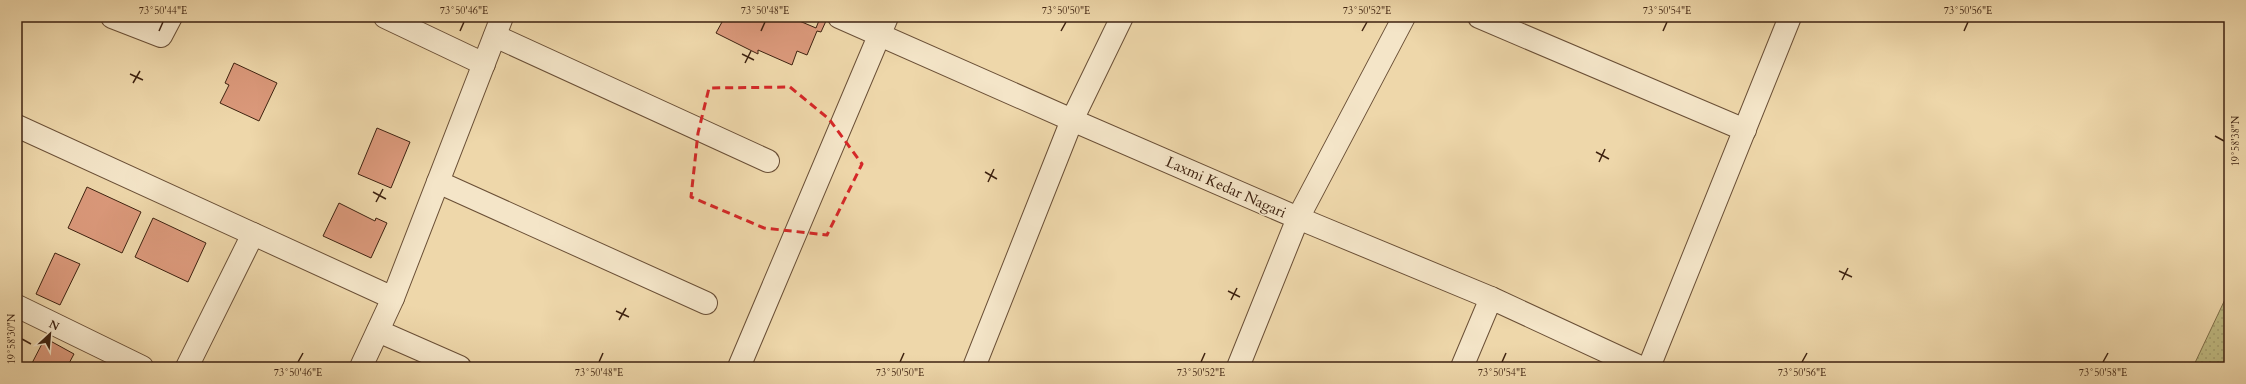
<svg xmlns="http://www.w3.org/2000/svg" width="2246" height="384" font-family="Cardo,serif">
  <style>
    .grass { fill: url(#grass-dots); stroke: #7f6f4a }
    .building { fill: #db997b; stroke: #3e2210 }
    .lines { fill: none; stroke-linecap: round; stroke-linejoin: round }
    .street-casing { stroke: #6a4f36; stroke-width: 24 }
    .street { stroke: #f4e5c8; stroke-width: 22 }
    .marked { fill: none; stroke: #d62828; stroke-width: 3; stroke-dasharray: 8 5; stroke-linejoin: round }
    .ticks { fill: none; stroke: #3e2210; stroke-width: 1.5 }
    .labels { text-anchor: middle; stroke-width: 3; stroke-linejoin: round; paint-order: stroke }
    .street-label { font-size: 15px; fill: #3e2210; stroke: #f4e5c8 }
    .neatline { fill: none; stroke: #3e2210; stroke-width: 1.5 }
    .ticks-label { font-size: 10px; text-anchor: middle; fill: #3e2210 }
  </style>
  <defs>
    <pattern id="grass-dots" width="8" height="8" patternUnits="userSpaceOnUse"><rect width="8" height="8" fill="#c0bc84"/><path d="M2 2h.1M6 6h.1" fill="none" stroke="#a6a171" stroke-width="1.8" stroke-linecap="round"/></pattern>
  </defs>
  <rect width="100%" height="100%" fill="#eed7aa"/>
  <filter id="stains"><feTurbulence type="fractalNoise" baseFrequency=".005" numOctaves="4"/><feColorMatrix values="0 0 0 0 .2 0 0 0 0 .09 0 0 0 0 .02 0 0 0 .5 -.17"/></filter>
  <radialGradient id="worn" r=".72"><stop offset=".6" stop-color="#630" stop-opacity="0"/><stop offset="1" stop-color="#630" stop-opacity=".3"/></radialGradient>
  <polygon class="grass" points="2229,291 2229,367 2193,367"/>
  <g class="building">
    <polygon points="712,17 790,17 816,28 820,18 826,21 821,32 817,31 807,55 797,51 792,65 758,50 758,54 716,33 722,22"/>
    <polygon points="234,63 277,83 259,121 220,103 229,85 225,83"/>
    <polygon points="377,128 410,142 391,188 358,174"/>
    <polygon points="87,187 141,212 122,253 68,228"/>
    <polygon points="339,203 375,221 376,218 387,223 371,258 323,236"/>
    <polygon points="153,218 206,243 188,282 135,257"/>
    <polygon points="55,253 80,264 60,305 36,294"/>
    <polygon points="45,338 74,354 67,367 30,367"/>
  </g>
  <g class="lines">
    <g class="street-casing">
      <g id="street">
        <polyline points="112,17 161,36 171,17"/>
        <polyline points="385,17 484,64"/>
        <polyline points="839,17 1072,120 1122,17"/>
        <polyline points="1404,17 1298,218 1491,298"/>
        <polyline points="1479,17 1745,130"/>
        <polyline points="495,36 768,161"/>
        <polyline points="17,126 393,298 502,17"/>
        <polyline points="438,182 706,303"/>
        <polyline points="17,306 142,367"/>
        <polyline points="378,331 460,367"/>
        <polyline points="187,367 253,234"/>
        <polyline points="361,367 393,298"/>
        <polyline points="739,367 887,17"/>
        <polyline points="974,367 1072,120 1298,218 1238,367"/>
        <polyline points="1462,367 1491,298 1640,367"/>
        <polyline points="1649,367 1790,17"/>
      </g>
    </g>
    <use href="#street" class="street"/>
  </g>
  <path class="marked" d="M790 87 829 119 862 164 827 235 764 228 691 197 698 133 709 88Z"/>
  <path class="ticks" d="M159 31 163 22M460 31 464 22M761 31 765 22M1061 31 1066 22M1362 31 1367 22M1663 31 1667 22M1964 31 1968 22M742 54 754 60M745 63 751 51M130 74 143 80M133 83 140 71M2215 136 2224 141M1596 152 1609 159M1599 162 1605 149M985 172 997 179M988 182 994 169M373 192 386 199M376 202 383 189M1839 271 1852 277M1842 280 1848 268M1228 291 1240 297M1231 300 1237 288M616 311 629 317M619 320 626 308M22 339 31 344M298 362 303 353M599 362 603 353M900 362 904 353M1201 362 1205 353M1502 362 1506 353M1802 362 1807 353M2103 362 2108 353"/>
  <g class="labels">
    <g class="street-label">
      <text transform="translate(1226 187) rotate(24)" y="5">Laxmi Kedar Nagari</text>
    </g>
  </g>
  <rect width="2246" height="384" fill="none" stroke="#eed7aa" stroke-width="44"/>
  <g transform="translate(50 334) rotate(26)" stroke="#f4e5c8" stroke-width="3" paint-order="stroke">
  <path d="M0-3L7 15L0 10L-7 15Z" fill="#3e2210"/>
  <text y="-6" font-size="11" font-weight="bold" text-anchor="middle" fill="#3e2210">N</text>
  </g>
  <rect x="22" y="22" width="2202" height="340" class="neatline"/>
  <g class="ticks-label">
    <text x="163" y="14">73°50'44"E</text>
    <text x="464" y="14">73°50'46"E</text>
    <text x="765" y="14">73°50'48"E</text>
    <text x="1066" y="14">73°50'50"E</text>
    <text x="1367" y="14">73°50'52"E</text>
    <text x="1667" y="14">73°50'54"E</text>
    <text x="1968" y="14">73°50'56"E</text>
    <text transform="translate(2235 141) rotate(-90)" y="4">19°58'38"N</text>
    <text transform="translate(11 339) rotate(-90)" y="4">19°58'30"N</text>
    <text x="298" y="376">73°50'46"E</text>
    <text x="599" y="376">73°50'48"E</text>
    <text x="900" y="376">73°50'50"E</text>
    <text x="1201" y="376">73°50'52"E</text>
    <text x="1502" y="376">73°50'54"E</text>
    <text x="1802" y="376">73°50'56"E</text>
    <text x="2103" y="376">73°50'58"E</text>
  </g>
  <rect width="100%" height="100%" filter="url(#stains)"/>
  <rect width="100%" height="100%" fill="url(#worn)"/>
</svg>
